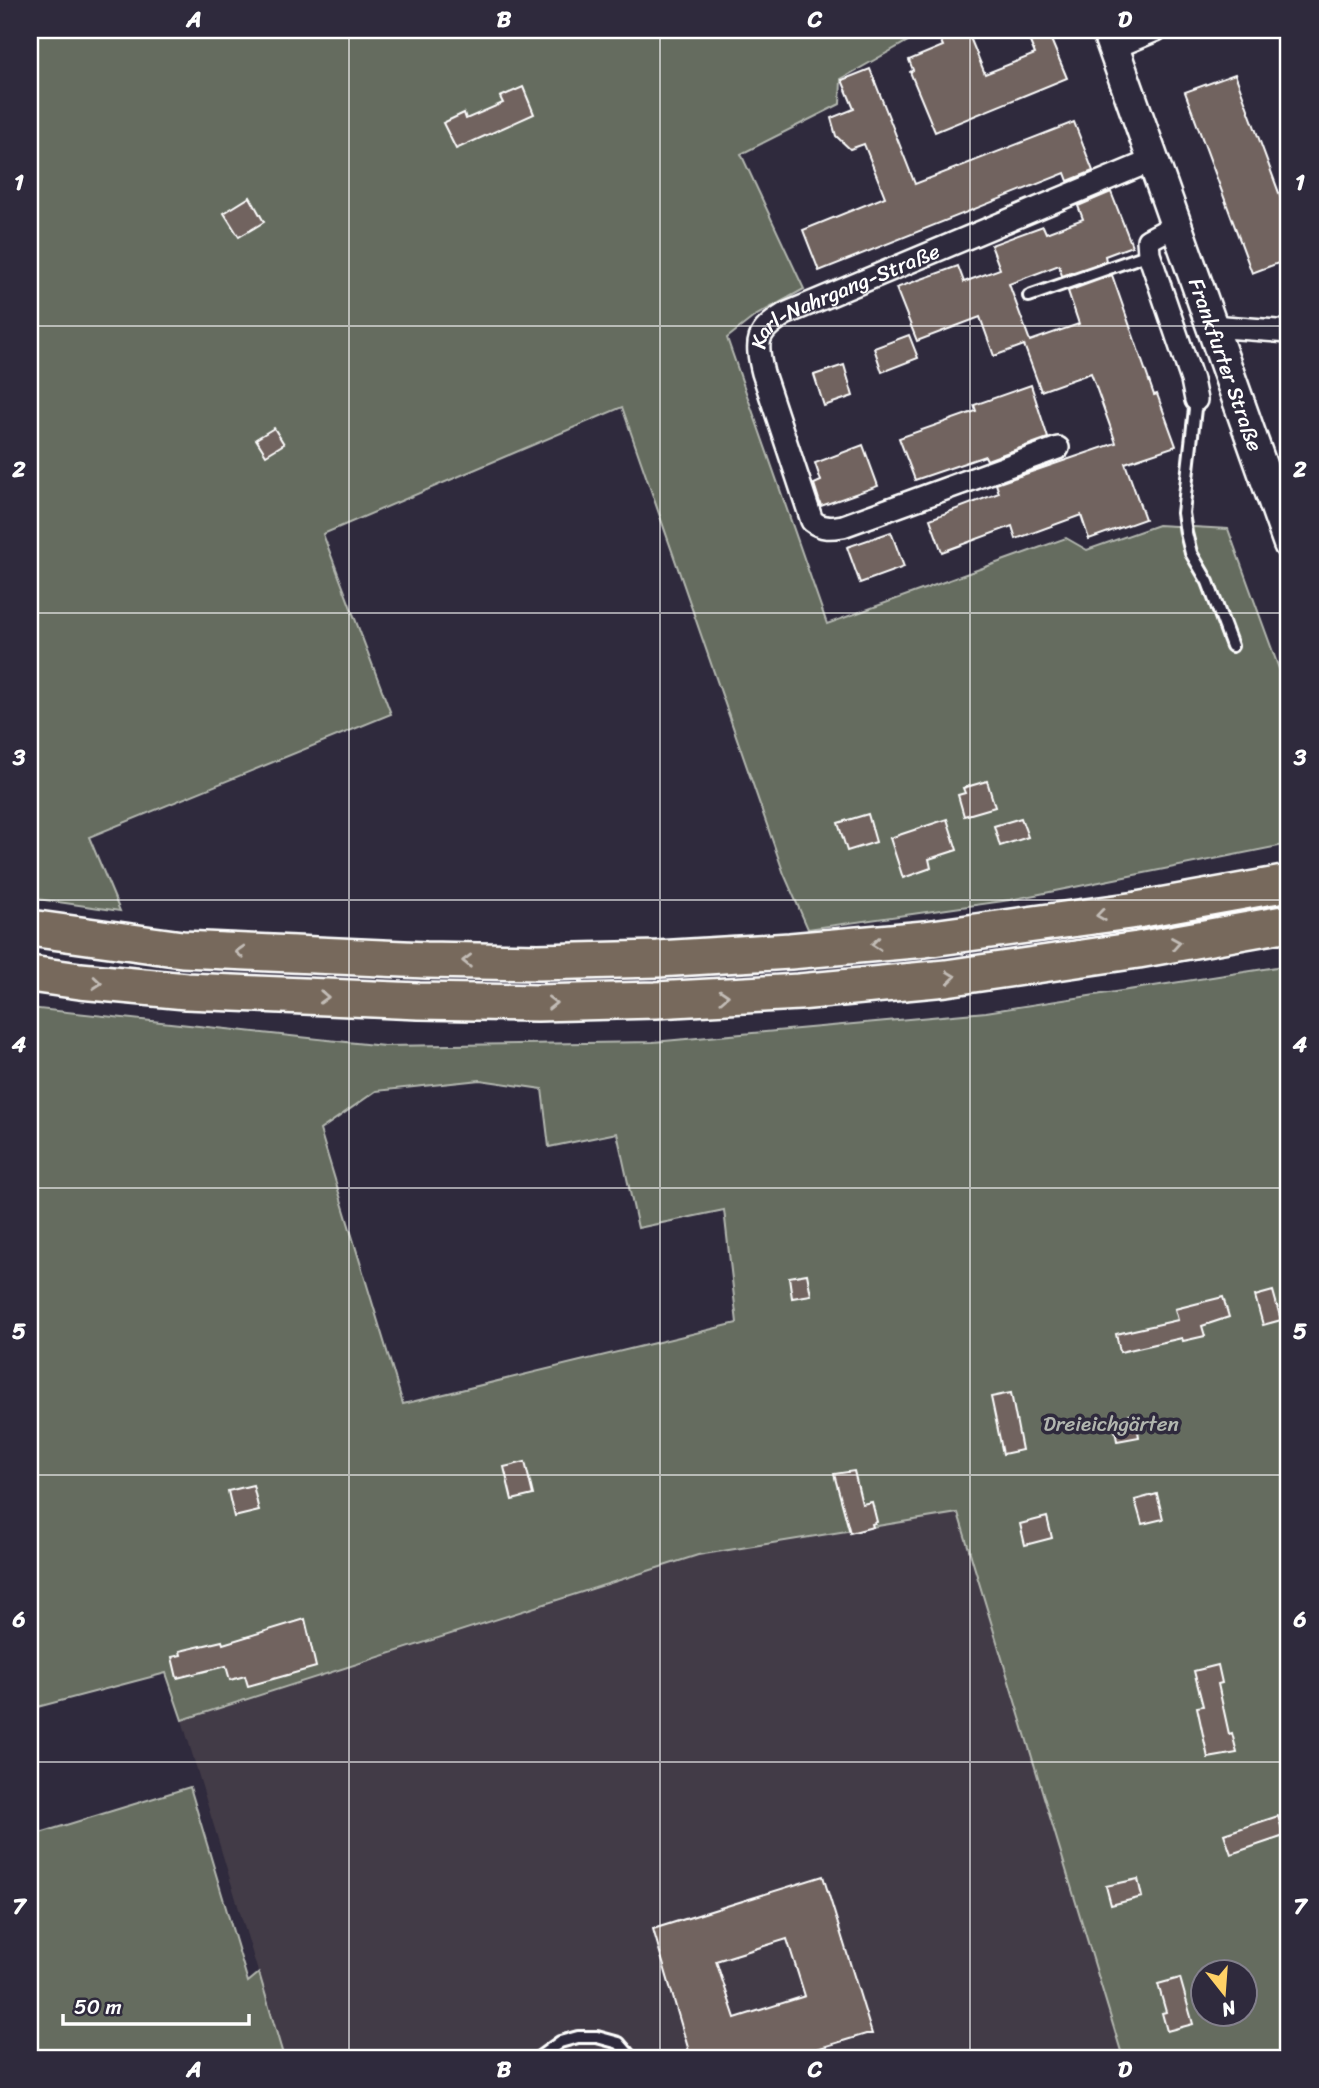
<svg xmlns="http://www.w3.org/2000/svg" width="1319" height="2088" font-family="Sriracha,sans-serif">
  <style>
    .built { fill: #433b47 }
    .green { fill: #656c5f; stroke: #b2b6af; stroke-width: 2; fill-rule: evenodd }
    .building { fill: #71635f; stroke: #fff; stroke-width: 2; fill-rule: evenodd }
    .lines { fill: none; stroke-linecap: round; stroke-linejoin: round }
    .service-casing { stroke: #fff; stroke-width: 16 }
    .minor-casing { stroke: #fff; stroke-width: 26 }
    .secondary-casing { stroke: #fff; stroke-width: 35 }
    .primary-casing { stroke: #fff; stroke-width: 40 }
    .service { stroke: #2f2a3d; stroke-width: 10 }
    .minor { stroke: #2f2a3d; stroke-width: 21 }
    .secondary { stroke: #2f2a3d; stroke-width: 30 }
    .primary { stroke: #77695c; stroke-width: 35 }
    .oneway { stroke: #c2bcb6 }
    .grid { fill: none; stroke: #fff; stroke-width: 2; stroke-opacity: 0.55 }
    .labels { text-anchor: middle; stroke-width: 7; stroke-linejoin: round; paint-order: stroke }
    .street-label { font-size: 21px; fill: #fff; stroke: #2f2a3d }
    .park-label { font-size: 21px; fill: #b2b6af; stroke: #2f2a3d }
    .neatline { fill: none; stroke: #fff; stroke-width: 2.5 }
    .grid-label { font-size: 23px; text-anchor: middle; font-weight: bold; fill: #fff }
  </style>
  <rect width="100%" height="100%" fill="#2f2a3d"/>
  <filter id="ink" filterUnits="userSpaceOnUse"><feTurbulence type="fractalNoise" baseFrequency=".0143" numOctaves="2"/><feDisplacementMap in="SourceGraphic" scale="14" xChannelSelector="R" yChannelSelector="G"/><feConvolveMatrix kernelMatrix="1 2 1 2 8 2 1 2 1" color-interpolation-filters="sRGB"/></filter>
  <g filter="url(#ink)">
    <polygon class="built" points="958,1513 1123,2058 284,2058 182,1720 698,1555"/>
    <g class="green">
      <polygon points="30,30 910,30 913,38 841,79 840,104 741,154 804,289 755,316 727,338 827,624 1066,538 1087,550 1158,525 1228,529 1289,696 1289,844 1010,900 808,929 784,874 622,407 323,534 391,714 89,837 120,911 30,898"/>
      <path d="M1289 965V2058H1123L958 1513 698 1555 182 1720 166 1673 30 1709V1008L384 1046 653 1042 986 1012ZM480 1080 542 1089 549 1147 617 1133 638 1228 724 1210 737 1323 403 1404 320 1130 376 1091ZM1204 1972H1246V2014H1204Z"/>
      <polygon points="190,1787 248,1982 259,1973 284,2058 30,2058 30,1836"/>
    </g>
    <g class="building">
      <polygon points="936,30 967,30 985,74 1035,54 1025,30 1047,30 1067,78 935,132 910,72 913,70 909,60 943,46"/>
      <polygon points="870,69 915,184 1074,122 1093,171 1068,181 1065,173 819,271 803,230 885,197 864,144 850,149 836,136 831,118 854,109 842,80"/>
      <polygon points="1235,74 1289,220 1289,259 1252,273 1185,92"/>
      <polygon points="523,87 534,114 456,149 443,123 464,113 466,119 503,103 500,97"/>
      <polygon points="1111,192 1132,246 1105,256 1106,261 1062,276 1059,265 1009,284 1030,341 1079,324 1068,291 1112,275 1154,395 1157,394 1176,446 1125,463 1145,519 1089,539 1081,515 1016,539 1012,526 942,552 930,519 999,493 996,484 1116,443 1091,373 1041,391 1024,345 994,356 980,317 917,341 896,288 958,266 964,282 1000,269 991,245 1043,226 1046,233 1083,219 1078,206"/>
      <polygon points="250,197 264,222 239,237 224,213"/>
      <polygon points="909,335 918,358 882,372 874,348"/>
      <polygon points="844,365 853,396 824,406 814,375"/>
      <polygon points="1031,385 1048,438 987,460 985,456 915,480 899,438 976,411 974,405"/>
      <polygon points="274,428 284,444 266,455 256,439"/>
      <polygon points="863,445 878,486 821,506 814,484 821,481 815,463"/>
      <polygon points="891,532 904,567 860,583 847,547"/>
      <polygon points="987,781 995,807 964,816 958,795 965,793 963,788"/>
      <polygon points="868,814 876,842 847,851 838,823"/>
      <polygon points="1021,818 1028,837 1000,846 994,826"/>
      <polygon points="947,819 957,850 929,859 931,868 903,878 890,838"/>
      <polygon points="807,1274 811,1295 792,1298 789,1277"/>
      <polygon points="1273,1291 1281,1320 1263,1325 1255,1296"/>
      <polygon points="1223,1297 1229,1317 1202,1326 1205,1336 1183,1341 1182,1338 1120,1352 1116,1334 1178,1320 1175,1309"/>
      <polygon points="1011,1393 1022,1450 1003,1454 991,1397"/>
      <polygon points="1135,1414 1139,1437 1117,1441 1113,1418"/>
      <polygon points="525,1462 533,1495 512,1500 504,1467"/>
      <polygon points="854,1471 862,1504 872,1502 877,1522 872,1524 873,1527 850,1533 834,1474"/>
      <polygon points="253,1485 259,1511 234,1517 228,1491"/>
      <polygon points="1157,1494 1163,1519 1142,1524 1135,1500"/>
      <polygon points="1047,1517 1052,1538 1025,1545 1020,1524"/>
      <polygon points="305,1619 316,1667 248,1686 245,1676 230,1680 226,1666 177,1678 172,1657 181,1655 180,1651 222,1641 223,1644"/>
      <polygon points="1218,1665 1222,1683 1218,1684 1229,1734 1232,1733 1237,1753 1208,1758 1197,1707 1203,1706 1194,1671"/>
      <polygon points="1278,1816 1284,1836 1231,1854 1224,1834"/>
      <path d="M823 1876 872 2034H866L787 2058H691L653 1929ZM787 1939 805 1996 735 2018 716 1961Z"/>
      <polygon points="1138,1879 1142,1897 1111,1905 1106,1886"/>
      <polygon points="1180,1978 1193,2024 1167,2031 1162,2013 1166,2012 1158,1984"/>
    </g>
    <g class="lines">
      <g class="service-casing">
        <g id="service">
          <polyline points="1029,296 1149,254"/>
          <polyline points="1196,400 1183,513 1186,533 1191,553 1208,582 1232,646"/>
          <polyline points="538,2058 560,2042 578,2037 597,2037 619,2043 632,2058"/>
        </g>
      </g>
      <g class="minor-casing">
        <g id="minor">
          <polyline points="1113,48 1156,30"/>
          <polyline points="1176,225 1148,240 1149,254 1192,380 1196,400"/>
          <polyline points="1212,326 1289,332"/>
          <path id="s1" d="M1058 448 843 526C831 528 822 529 812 521L763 373C755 341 756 332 785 314L1153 160"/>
        </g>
      </g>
      <g class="secondary-casing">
        <g id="secondary">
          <path id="s2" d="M1107 30 1289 544"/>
        </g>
      </g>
      <g class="primary-casing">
        <g id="primary">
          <polyline points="30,928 182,949 426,960 538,962 658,959 790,951 925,939 1137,910 1289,883"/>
          <polyline points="30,974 80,981 186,991 419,1001 537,1003 656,1000 799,992 946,978 1138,950 1289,923"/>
        </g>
      </g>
      <use href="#service" class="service"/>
      <use href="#minor" class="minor"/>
      <use href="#secondary" class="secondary"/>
      <use href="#primary" class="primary"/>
    </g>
    <defs><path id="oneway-chevron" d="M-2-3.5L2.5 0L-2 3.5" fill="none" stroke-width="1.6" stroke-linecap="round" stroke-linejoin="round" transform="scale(1.75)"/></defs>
    <g class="oneway">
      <use href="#oneway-chevron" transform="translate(1101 915) rotate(172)"/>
      <use href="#oneway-chevron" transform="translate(1176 943) rotate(-10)"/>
      <use href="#oneway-chevron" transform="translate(876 944) rotate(175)"/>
      <use href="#oneway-chevron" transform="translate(240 952) rotate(-177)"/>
      <use href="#oneway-chevron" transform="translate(467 961) rotate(-179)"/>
      <use href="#oneway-chevron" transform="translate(951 977) rotate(-7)"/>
      <use href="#oneway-chevron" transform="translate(97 983) rotate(5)"/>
      <use href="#oneway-chevron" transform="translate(724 996) rotate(-3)"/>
      <use href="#oneway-chevron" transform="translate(324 997) rotate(2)"/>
      <use href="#oneway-chevron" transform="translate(552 1003) rotate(-1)"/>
    </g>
  </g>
  <path class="grid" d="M349 30V2058M660 30V2058M970 30V2058M30 326H1289M30 613H1289M30 900H1289M30 1188H1289M30 1475H1289M30 1762H1289"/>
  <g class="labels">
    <g class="street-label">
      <text dy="7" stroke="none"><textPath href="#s1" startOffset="548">Karl-Nahrgang-Straße</textPath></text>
      <text dy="7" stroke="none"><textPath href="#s2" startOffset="355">Frankfurter Straße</textPath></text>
    </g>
    <g class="park-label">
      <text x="1111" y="1431">Dreieichgärten</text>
    </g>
  </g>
  <rect width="1319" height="2088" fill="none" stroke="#2f2a3d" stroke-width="77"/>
  <g transform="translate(1224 1993) rotate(163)"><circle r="33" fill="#2f2a3d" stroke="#827f8b" stroke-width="2"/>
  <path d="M0-5L12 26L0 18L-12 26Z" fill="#ffd166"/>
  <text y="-10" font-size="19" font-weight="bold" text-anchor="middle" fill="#ffffff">N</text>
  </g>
  <path d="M63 2014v10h186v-10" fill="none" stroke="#ffffff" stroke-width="3.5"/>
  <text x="74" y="2014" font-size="21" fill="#ffffff" stroke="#2f2a3d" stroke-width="5" paint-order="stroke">50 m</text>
  <rect x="38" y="38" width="1242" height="2012" class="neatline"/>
  <g class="grid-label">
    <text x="194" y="27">A</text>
    <text x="504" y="27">B</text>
    <text x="815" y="27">C</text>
    <text x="1125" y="27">D</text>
    <text x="19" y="190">1</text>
    <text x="1300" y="190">1</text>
    <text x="19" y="477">2</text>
    <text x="1300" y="477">2</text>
    <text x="19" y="765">3</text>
    <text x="1300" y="765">3</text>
    <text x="19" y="1052">4</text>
    <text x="1300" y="1052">4</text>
    <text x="19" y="1339">5</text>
    <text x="1300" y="1339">5</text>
    <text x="19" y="1627">6</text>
    <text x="1300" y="1627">6</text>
    <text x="19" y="1914">7</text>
    <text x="1300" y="1914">7</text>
    <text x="194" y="2077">A</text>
    <text x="504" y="2077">B</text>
    <text x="815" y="2077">C</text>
    <text x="1125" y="2077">D</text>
  </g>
</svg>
